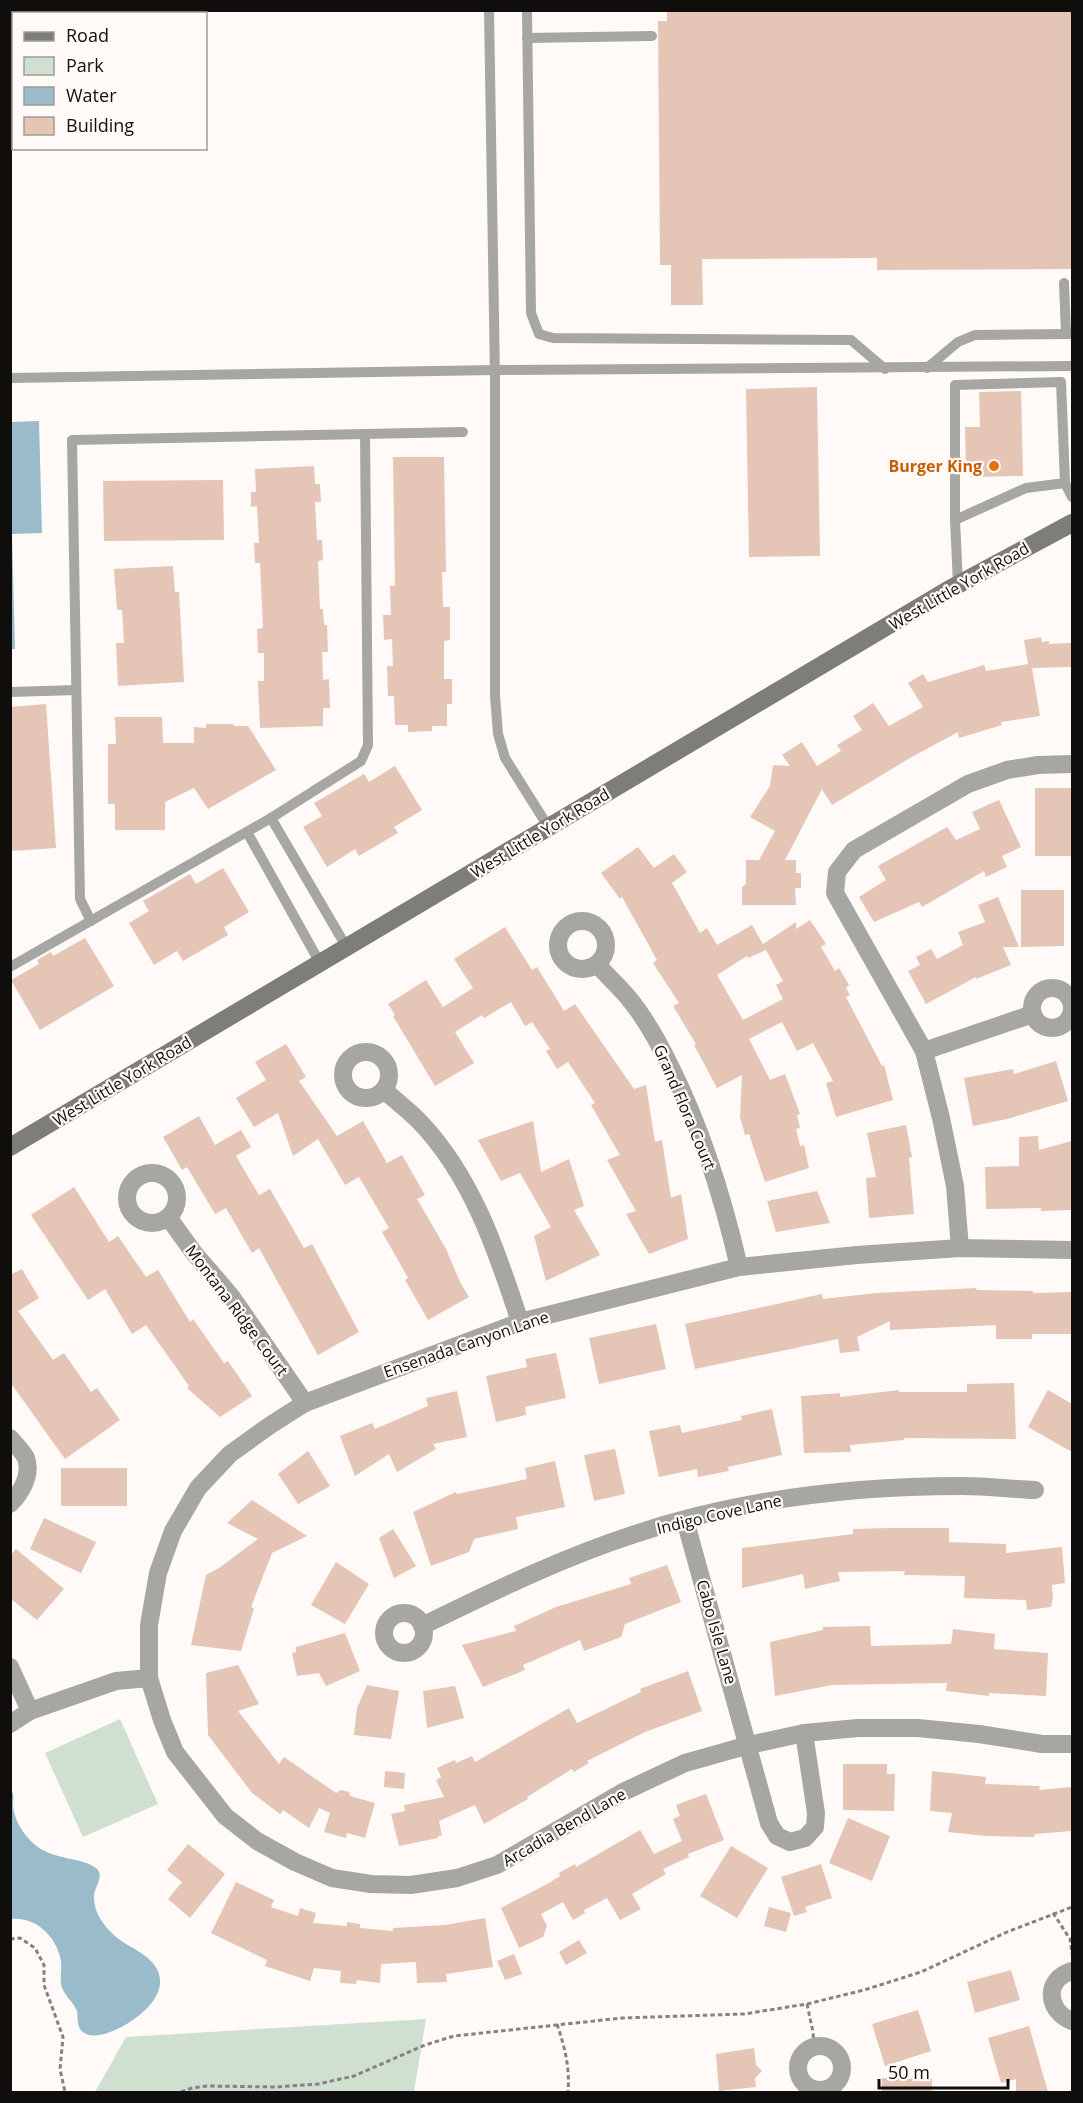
<svg xmlns="http://www.w3.org/2000/svg" width="1083" height="2103" font-family="'Open Sans',sans-serif">
  <style>
    .green { fill: #d0e0d0 }
    .water { fill: #9abbca }
    .building { fill: #e5c5b6; fill-rule: evenodd }
    .lines { fill: none; stroke-linecap: round; stroke-linejoin: round }
    .path { stroke: #868280; stroke-width: 3; stroke-dasharray: 4.5 3; stroke-linecap: butt }
    .lane { stroke: #a6a6a3; stroke-width: 10 }
    .street { stroke: #a6a6a3; stroke-width: 18 }
    .secondary { stroke: #7d7d79; stroke-width: 18 }
    .food-dot { fill: #e8710a; stroke: #fffaf7; stroke-width: 2 }
    .labels { text-anchor: middle; stroke-width: 4.5; stroke-linejoin: round; paint-order: stroke }
    .food-label { font-size: 16px; font-weight: bold; fill: #c56008; stroke: #fffaf7; text-anchor: end }
    .street-label { font-size: 16px; fill: #100e0d; stroke: #fffaf7 }
  </style>
  <rect width="100%" height="100%" fill="#fffaf7"/>
  <g class="green">
    <polygon points="120,1719 158,1804 83,1837 45,1753"/>
    <polygon points="426,2019 414,2092 95,2092 126,2037"/>
  </g>
  <g class="water">
    <polygon points="39,421 42,533 12,534 15,649 11,649 11,422"/>
    <path d="M10 1788C15 1794 13 1798 13 1805 14 1820 23 1834 34 1844 53 1861 85 1857 97 1869 105 1876 93 1889 94 1898 94 1914 105 1927 116 1937 132 1950 162 1958 160 1984 158 2001 143 2013 130 2022 119 2029 91 2044 80 2029 77 2024 78 2017 77 2011 73 2001 63 1995 61 1984 60 1976 62 1968 61 1961 57 1937 36 1916 11 1919Z"/>
  </g>
  <g class="building">
    <polygon points="667,10 1072,10 1072,269 877,270 877,258 702,259 703,305 671,305 671,265 660,265 658,21 667,21"/>
    <polygon points="817,387 820,556 749,557 746,389"/>
    <polygon points="1021,391 1023,476 971,477 971,467 966,467 965,427 980,427 979,392"/>
    <polygon points="393,457 444,457 446,572 442,572 443,607 450,607 450,640 444,641 444,679 452,679 452,704 447,704 447,726 432,726 432,731 408,732 408,725 395,725 394,696 388,696 387,666 393,666 392,639 384,640 383,615 391,615 390,586 395,586"/>
    <polygon points="314,466 315,484 320,484 321,502 315,502 317,540 322,540 323,560 318,561 320,609 323,609 324,625 327,625 328,652 322,652 323,680 329,679 330,708 323,708 323,726 260,728 258,681 264,681 264,653 258,653 257,629 263,628 260,563 255,563 254,543 259,543 257,506 251,507 251,492 256,492 255,469"/>
    <polygon points="223,480 224,540 104,541 103,481"/>
    <polygon points="173,566 175,592 179,592 184,682 118,686 116,643 124,643 122,610 117,610 114,569"/>
    <polygon points="1041,637 1042,642 1049,641 1049,644 1072,643 1072,667 1032,668 1040,716 1001,722 1002,725 959,738 958,732 910,758 832,805 822,789 785,860 796,860 796,873 801,873 801,888 795,888 796,905 742,905 742,887 746,884 746,860 759,860 775,831 750,817 770,786 773,765 790,766 782,755 802,742 817,766 841,751 837,745 862,730 853,716 873,703 889,726 923,707 908,683 923,674 928,682 984,665 986,671 1028,664 1024,640"/>
    <polygon points="46,704 56,848 10,851 10,707"/>
    <polygon points="115,717 162,717 163,743 194,743 194,727 206,728 206,724 233,724 234,726 248,726 276,770 208,809 194,788 165,802 165,830 115,830 115,804 108,804 108,744 116,744"/>
    <polygon points="395,766 422,810 394,827 398,833 359,856 355,849 327,867 303,827 322,816 314,803 364,774 369,782"/>
    <rect x="1035" y="788" width="37" height="68"/>
    <polygon points="999,800 1021,847 1002,856 1007,867 986,877 984,871 922,907 919,902 874,922 859,897 886,880 878,866 947,827 956,840 980,829 972,812"/>
    <path d="M638 847 654 868 674 854 687 872 672 883 700 933 707 928 717 945 752 925 763 944 796 922V929L810 920 826 944 821 947 835 971 839 968 849 985 846 988 850 995 846 997 882 1066 884 1065 893 1100 836 1117 826 1083 833 1081 813 1043 797 1051 782 1022 749 1039 770 1080 785 1074 800 1114 797 1115 800 1128 796 1129 800 1146 804 1145 809 1168 765 1182 749 1134 745 1135 740 1117 742 1075 717 1088 694 1045 696 1044 673 1006 679 1003 653 963 657 960 622 897 620 899 601 873ZM766 950 783 981 776 985 783 999 743 1020 717 975 747 956 748 958Z"/>
    <polygon points="223,868 249,912 224,927 228,935 183,961 177,951 154,965 129,923 149,911 143,901 190,874 196,884"/>
    <polygon points="1021,890 1064,890 1064,946 1021,947"/>
    <polygon points="998,897 1019,947 1003,947 1011,965 976,979 976,977 926,1004 908,971 920,965 916,957 931,949 937,959 963,945 958,932 985,922 978,905"/>
    <polygon points="505,927 532,970 537,967 564,1011 575,1004 634,1089 646,1085 655,1142 662,1140 671,1198 681,1194 688,1239 649,1254 626,1214 636,1211 607,1160 620,1155 591,1105 595,1103 568,1062 557,1069 546,1051 550,1049 532,1022 525,1026 511,1002 484,1018 482,1015 455,1032 474,1063 435,1086 393,1016 395,1015 388,1004 426,980 443,1007 473,988 454,959"/>
    <polygon points="85,938 114,986 40,1030 11,980 39,964 37,960 51,952 53,956"/>
    <polygon points="286,1044 306,1077 299,1081 337,1136 363,1121 387,1163 402,1155 425,1195 417,1199 446,1249 460,1282 469,1297 428,1320 405,1280 408,1278 382,1232 389,1228 359,1177 345,1185 318,1139 293,1156 278,1113 254,1127 236,1098 266,1080 255,1062"/>
    <polygon points="1056,1061 1068,1101 1007,1119 973,1126 964,1078 1013,1069 1014,1074"/>
    <polygon points="199,1116 215,1145 241,1130 251,1147 236,1156 259,1195 270,1189 304,1248 312,1244 359,1332 318,1355 259,1248 252,1253 226,1208 215,1214 187,1167 182,1170 163,1137"/>
    <polygon points="533,1121 541,1172 569,1159 584,1206 574,1210 600,1255 546,1281 534,1236 551,1227 520,1173 501,1181 478,1140"/>
    <polygon points="906,1125 912,1157 909,1158 914,1214 869,1218 866,1178 876,1177 867,1133"/>
    <polygon points="1038,1136 1039,1150 1072,1141 1072,1210 1041,1211 1041,1208 986,1209 985,1167 1019,1166 1019,1137"/>
    <polygon points="74,1187 109,1242 118,1236 146,1277 158,1270 190,1322 193,1319 224,1363 228,1361 252,1396 220,1417 187,1388 189,1386 146,1325 132,1334 105,1289 88,1300 31,1215"/>
    <polygon points="817,1191 830,1223 776,1232 767,1201"/>
    <polygon points="22,1269 39,1298 18,1311 53,1360 64,1353 91,1392 97,1388 120,1420 65,1459 10,1382 10,1275"/>
    <polygon points="976,1288 977,1290 1033,1291 1033,1293 1072,1292 1072,1334 1032,1334 1032,1339 996,1339 996,1325 890,1330 890,1321 857,1337 860,1351 840,1353 838,1339 695,1369 685,1324 822,1294 823,1299 876,1293"/>
    <polygon points="656,1324 666,1369 599,1384 589,1338"/>
    <polygon points="556,1353 566,1398 525,1407 526,1415 496,1422 486,1376 527,1367 525,1359"/>
    <polygon points="1014,1383 1016,1439 904,1438 904,1440 850,1445 851,1452 804,1453 801,1396 840,1393 840,1397 899,1390 899,1392 967,1392 967,1384"/>
    <polygon points="1048,1390 1072,1404 1072,1452 1028,1427"/>
    <polygon points="457,1391 467,1437 433,1444 436,1449 397,1472 389,1454 355,1476 340,1436 372,1423 375,1429 428,1406 426,1398"/>
    <polygon points="772,1409 782,1455 728,1467 729,1471 698,1477 697,1469 659,1477 649,1431 680,1425 682,1433 742,1420 741,1416"/>
    <polygon points="615,1449 625,1494 594,1501 584,1455"/>
    <polygon points="308,1451 330,1486 298,1504 278,1474"/>
    <polygon points="555,1461 565,1507 516,1517 518,1529 474,1539 469,1552 431,1566 413,1512 456,1492 457,1494 527,1479 525,1468"/>
    <rect x="61" y="1468" width="66" height="38"/>
    <polygon points="252,1500 307,1536 272,1553 251,1607 254,1608 241,1651 191,1645 206,1575 219,1568 258,1539 227,1523"/>
    <polygon points="44,1518 96,1542 81,1573 30,1549"/>
    <polygon points="891,1528 949,1528 949,1542 1006,1544 1006,1553 1062,1547 1065,1583 1052,1585 1053,1598 1051,1607 1027,1610 1026,1600 964,1598 965,1576 904,1575 905,1571 838,1572 840,1581 805,1589 803,1574 742,1588 742,1548 853,1534 853,1529"/>
    <polygon points="393,1529 416,1566 394,1578 379,1538"/>
    <polygon points="16,1549 64,1589 37,1620 10,1598 10,1556"/>
    <polygon points="336,1562 369,1584 345,1624 311,1605"/>
    <polygon points="667,1565 681,1602 625,1624 621,1637 584,1651 580,1640 523,1665 525,1670 483,1687 462,1645 516,1631 514,1626 556,1607 631,1584 629,1578"/>
    <polygon points="870,1626 871,1646 951,1644 953,1629 995,1634 994,1649 1048,1653 1046,1696 989,1693 989,1696 946,1691 947,1683 832,1685 775,1696 770,1642 823,1630 823,1627"/>
    <polygon points="345,1633 360,1671 326,1686 319,1673 297,1676 292,1653 296,1652 296,1647"/>
    <polygon points="238,1665 259,1704 238,1711 279,1764 284,1757 336,1793 341,1790 349,1792 350,1796 375,1803 365,1838 347,1833 346,1838 324,1832 330,1813 319,1808 309,1828 283,1810 280,1814 252,1793 208,1735 206,1673"/>
    <polygon points="688,1671 702,1711 645,1732 587,1761 589,1763 574,1772 572,1769 527,1797 528,1799 484,1824 475,1805 439,1821 442,1835 438,1836 438,1838 399,1846 391,1814 405,1811 404,1805 444,1797 436,1780 441,1777 437,1768 455,1760 456,1763 472,1756 475,1762 569,1708 577,1723 641,1692 640,1689"/>
    <polygon points="367,1685 399,1691 391,1739 354,1735 357,1708"/>
    <polygon points="455,1686 464,1718 427,1728 423,1691"/>
    <polygon points="843,1764 887,1764 887,1774 895,1774 894,1811 843,1810"/>
    <polygon points="385,1771 405,1773 404,1789 384,1787"/>
    <polygon points="932,1771 986,1777 985,1784 1040,1786 1039,1790 1072,1787 1072,1831 1035,1834 1034,1837 986,1836 948,1832 952,1813 930,1811"/>
    <polygon points="706,1794 724,1840 688,1854 689,1857 663,1869 666,1874 632,1894 641,1909 620,1920 607,1898 584,1910 585,1913 573,1920 563,1902 541,1914 547,1926 543,1937 519,1948 501,1908 549,1883 560,1876 559,1873 575,1864 576,1867 640,1830 654,1854 682,1841 673,1819 680,1816 676,1805"/>
    <polygon points="848,1818 890,1836 872,1881 829,1863"/>
    <polygon points="188,1844 225,1874 190,1918 168,1899 182,1882 167,1870"/>
    <polygon points="731,1846 768,1868 737,1918 700,1896"/>
    <polygon points="821,1864 832,1898 805,1907 807,1912 794,1916 781,1877"/>
    <polygon points="236,1882 274,1900 271,1907 298,1916 300,1908 316,1913 313,1923 347,1926 347,1922 360,1924 360,1928 393,1931 393,1928 445,1925 485,1918 493,1967 446,1974 447,1982 417,1983 416,1962 381,1964 380,1983 357,1980 356,1984 340,1983 341,1971 314,1968 310,1981 265,1966 267,1960 211,1933"/>
    <polygon points="769,1907 791,1913 786,1932 764,1926"/>
    <polygon points="579,1940 587,1953 566,1965 559,1952"/>
    <polygon points="514,1954 522,1974 505,1980 497,1961"/>
    <polygon points="1011,1970 1020,2000 975,2013 967,1982"/>
    <polygon points="918,2010 931,2051 885,2066 872,2024"/>
    <polygon points="1029,2026 1048,2092 1016,2092 1016,2079 1001,2083 988,2038"/>
    <polygon points="754,2048 756,2065 762,2071 755,2078 756,2087 719,2091 716,2054"/>
    <polygon points="882,2078 932,2079 932,2092 882,2092"/>
  </g>
  <g class="lines">
    <g class="path">
      <polyline points="1053,1913 1070,1939 1072,1954"/>
      <polyline points="10,1939 20,1938 35,1948 44,1965 44,1985 63,2037 60,2069 65,2092"/>
      <polyline points="807,2004 813,2032 814,2047"/>
      <path d="M557 2024C565 2048 570 2068 568 2092"/>
      <polyline points="181,2092 192,2088 207,2086 276,2087 318,2084 354,2076 425,2045 454,2036 622,2018 744,2014 807,2004 864,1990 921,1972 1007,1932 1072,1907"/>
    </g>
    <g class="lane">
      <polyline points="489,10 495,378 495,696 498,734 505,758 549,828"/>
      <polyline points="527,10 531,313 539,334 553,338 851,340 885,369"/>
      <polyline points="527,38 652,36"/>
      <polyline points="1064,283 1066,334"/>
      <polyline points="927,368 958,342 975,335 1072,334"/>
      <polyline points="10,378 495,370 1072,366"/>
      <polyline points="955,520 1026,488 1065,483"/>
      <polyline points="958,584 955,520 955,385 1061,382 1065,483 1072,497"/>
      <polyline points="10,692 76,690"/>
      <polyline points="271,818 347,948"/>
      <polyline points="247,832 320,963"/>
      <polyline points="91,921 80,899 72,440 463,432"/>
      <polyline points="10,967 271,818 361,761 368,745 365,434"/>
    </g>
    <g class="street">
      <circle cx="582" cy="945" r="24"/>
      <path d="M597 964C608 977 621 988 631 1001 647 1021 660 1045 671 1068 703 1132 723 1198 739 1267"/>
      <circle cx="1052" cy="1008" r="20"/>
      <polyline points="924,1051 1033,1014"/>
      <circle cx="366" cy="1075" r="23"/>
      <path d="M384 1090C395 1100 408 1110 419 1121 472 1176 497 1251 520 1322"/>
      <circle cx="152" cy="1198" r="25"/>
      <polyline points="168,1217 194,1253 231,1296 305,1403"/>
      <polyline points="960,1248 955,1186 941,1118 924,1051 835,893 837,872 854,850 968,784 1007,770 1038,765 1072,764"/>
      <polyline points="1072,1250 960,1248 857,1255 739,1267 520,1322 305,1403 269,1426 230,1454 198,1488 173,1531 158,1573 149,1625 149,1678 162,1720 175,1752 225,1816 257,1841 295,1862 332,1878 371,1884 411,1885 457,1878 497,1865 623,1792 685,1763 749,1745 804,1733 858,1728 918,1728 979,1734 1042,1744 1072,1744"/>
      <path d="M10 1438C15 1444 23 1452 26 1458 32 1475 21 1493 10 1504"/>
      <polyline points="685,1520 769,1823 777,1836 790,1842 805,1838 815,1827 816,1813 804,1733"/>
      <circle cx="404" cy="1633" r="20"/>
      <path d="M422 1626C492 1592 561 1558 635 1534 740 1499 853 1486 963 1486 987 1486 1011 1489 1035 1490"/>
      <polyline points="10,1667 30,1711"/>
      <polyline points="10,1724 30,1711 116,1681 149,1678"/>
      <path d="M1072 1971C1044 1979 1046 2011 1072 2021"/>
      <circle cx="820" cy="2068" r="22"/>
    </g>
    <polyline class="secondary" points="10,1147 948,590 1072,523"/>
  </g>
  <circle class="food-dot" cx="994" cy="466" r="6"/>
  <g class="labels">
    <g class="food-label">
      <text x="982" y="472">Burger King</text>
    </g>
    <g class="street-label">
      <text transform="translate(959 586) rotate(-30)" y="6">West Little York Road</text>
      <text transform="translate(540 833) rotate(-31)" y="6">West Little York Road</text>
      <text transform="translate(122 1081) rotate(-31)" y="6">West Little York Road</text>
      <text transform="translate(685 1107) rotate(67)" y="6">Grand Flora Court</text>
      <text transform="translate(237 1310) rotate(53)" y="6">Montana Ridge Court</text>
      <text transform="translate(466 1344) rotate(-19)" y="6">Ensenada Canyon Lane</text>
      <text transform="translate(719 1514) rotate(-13)" y="6">Indigo Cove Lane</text>
      <text transform="translate(717 1632) rotate(74)" y="6">Cabo Isle Lane</text>
      <text transform="translate(564 1827) rotate(-30)" y="6">Arcadia Bend Lane</text>
    </g>
  </g>
  <rect width="1083" height="2103" fill="none" stroke="#100e0d" stroke-width="24"/>
  <rect x="12" y="12" width="195" height="138" fill="#fffaf7" stroke="#9f9c99" stroke-width="1.5"/>
  <rect x="24" y="32" width="30" height="9" fill="#7d7d79" stroke="#9f9c99" stroke-width="1.5"/>
  <text x="66" y="42" font-size="18" fill="#100e0d">Road</text>
  <rect x="24" y="57" width="30" height="18" fill="#d0e0d0" stroke="#9f9c99" stroke-width="1.5"/>
  <text x="66" y="72" font-size="18" fill="#100e0d">Park</text>
  <rect x="24" y="87" width="30" height="18" fill="#9abbca" stroke="#9f9c99" stroke-width="1.5"/>
  <text x="66" y="102" font-size="18" fill="#100e0d">Water</text>
  <rect x="24" y="117" width="30" height="18" fill="#e5c5b6" stroke="#9f9c99" stroke-width="1.5"/>
  <text x="66" y="132" font-size="18" fill="#100e0d">Building</text>
  <path d="M879 2079v9h129v-9" fill="none" stroke="#100e0d" stroke-width="3"/>
  <text x="888" y="2079" font-size="18" fill="#100e0d" stroke="#fffaf7" stroke-width="4.5" paint-order="stroke">50 m</text>
</svg>
